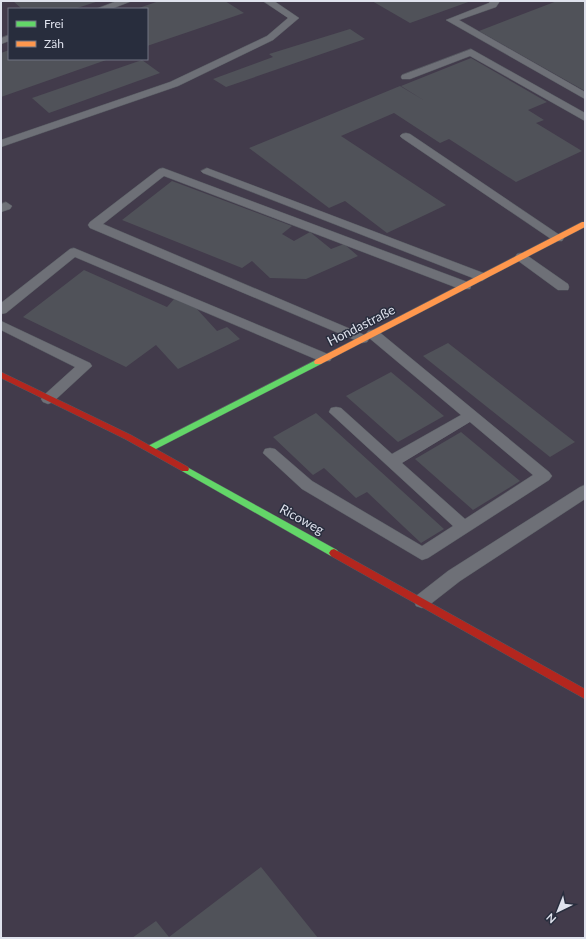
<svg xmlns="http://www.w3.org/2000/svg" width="586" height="939" font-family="Lato,sans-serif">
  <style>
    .industrial { fill: #423b4b; fill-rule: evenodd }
    .building { fill: #505259 }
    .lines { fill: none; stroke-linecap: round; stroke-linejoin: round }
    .lane-casing { stroke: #555860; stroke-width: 1 }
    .fast-casing { stroke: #555860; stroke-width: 1 }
    .slow-casing { stroke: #555860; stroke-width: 1 }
    .jam-casing { stroke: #555860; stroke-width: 1 }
    .lane { fill: #6e7077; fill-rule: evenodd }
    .fast { fill: #63d668; fill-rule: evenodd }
    .slow { fill: #ff974d; fill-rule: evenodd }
    .jam { fill: #b3261e; fill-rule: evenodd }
    .labels { text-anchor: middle; stroke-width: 3; stroke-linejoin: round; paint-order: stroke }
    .street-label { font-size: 13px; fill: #dfe2ed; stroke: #282d3d }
  </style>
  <rect width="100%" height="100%" fill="#373a42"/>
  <path class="industrial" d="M1 1H585V938H1ZM9 9H147V59H9Z"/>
  <g class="building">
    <polygon points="13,1 99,1 74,9 22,9"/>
    <polygon points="159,1 225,1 244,13 147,46 147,9 136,9"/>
    <polygon points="372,1 471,1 410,23"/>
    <polygon points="557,1 585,1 585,91 479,31"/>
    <polygon points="350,29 365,39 226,87 213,79 273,57 269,54"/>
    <polygon points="9,50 9,59 109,59 1,97 1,53"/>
    <polygon points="471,58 547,102 528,110 544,120 536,123 582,151 516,182 449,139 440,143 394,113 341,136 446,205 387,233 345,201 329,208 249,148 400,86 425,101 401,86"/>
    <polygon points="142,60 160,73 49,113 32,98"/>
    <polygon points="172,181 292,226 282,234 294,241 310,232 331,249 344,244 358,256 306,279 270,278 252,261 242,268 122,220"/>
    <polygon points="84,270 167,307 175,298 196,308 217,331 227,327 240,339 178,369 156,345 126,367 23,317"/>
    <polygon points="448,343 575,442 550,457 423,356"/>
    <polygon points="391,372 444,416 398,442 346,396"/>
    <polygon points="316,413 444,529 421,543 367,492 356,498 324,468 313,475 273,437"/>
    <polygon points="461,432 520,481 473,510 415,459"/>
    <polygon points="261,867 318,938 132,938 156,921 169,937"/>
  </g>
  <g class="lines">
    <g class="lane-casing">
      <g id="lane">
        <polygon points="117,1 132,1 111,9 96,9"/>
        <polygon points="263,1 274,1 299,18 273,40 178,86 1,147 1,140 170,82 267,36 288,18"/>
        <polygon points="490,1 500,1 496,7 459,20 585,92 585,99 446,20 489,3"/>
        <polygon points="9,35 9,41 1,44 1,38"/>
        <polygon points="471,49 585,113 585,121 470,56 410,79 402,79 401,77 402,75"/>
        <polygon points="406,133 410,134 564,238 562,241 554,241 402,138 400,136 402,134"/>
        <polygon points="163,168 470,283 471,286 470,289 460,289 164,176 103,224 367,336 369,339 367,342 362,343 90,228 88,225 90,222 159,169"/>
        <polygon points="207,168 486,274 488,277 482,281 478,280 203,173 201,171"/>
        <polygon points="6,202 12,206 10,209 1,212 1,204"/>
        <polygon points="74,248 330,355 332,358 330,361 320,361 75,257 6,313 1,314 1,303 70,249"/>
        <polygon points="521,253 525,254 568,284 569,287 568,290 558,290 517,260 515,257 517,254"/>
        <polygon points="1,321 90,363 92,366 53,402 48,404 43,402 41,399 43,396 75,367 1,330"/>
        <path d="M373 330 378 331 549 472 552 476 549 480 428 558 422 560 302 489 263 453 265 449 270 448 275 449 312 481 422 546 453 526 329 412 331 408 336 407 341 408 392 454 461 415 368 337 366 334 368 331ZM470 422 533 475 465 519 402 463Z"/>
        <polygon points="585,485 585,499 460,581 428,606 422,608 416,606 414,601 416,596 448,571 580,487"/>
      </g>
    </g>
    <g class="fast-casing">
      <g id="fast">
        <polygon points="318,359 322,362 321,364 152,451 149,452 145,449 146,447"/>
        <polygon points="185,466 337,550 339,553 337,556 331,556 182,471 181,469 182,467"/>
      </g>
    </g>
    <g class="slow-casing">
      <polygon id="slow" points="582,222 585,222 585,227 321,364 315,364 314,362 315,360"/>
    </g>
    <g class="jam-casing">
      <g id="jam">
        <polygon points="1,372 131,435 188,467 189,469 188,471 182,471 125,439 1,378"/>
        <polygon points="334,549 585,689 585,699 331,556 329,553 331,550"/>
      </g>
    </g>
    <use href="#lane" class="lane"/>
    <use href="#fast" class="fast"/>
    <use href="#slow" class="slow"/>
    <use href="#jam" class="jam"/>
  </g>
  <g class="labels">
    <g class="street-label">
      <text transform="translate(361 325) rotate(-27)" y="5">Hondastraße</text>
      <text transform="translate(302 519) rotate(29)" y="5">Ricoweg</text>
    </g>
  </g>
  <rect width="586" height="939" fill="none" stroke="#dfe2ed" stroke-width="4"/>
  <rect x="8" y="8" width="140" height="52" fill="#282d3d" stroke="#717583"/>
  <rect x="16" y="21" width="20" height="6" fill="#63d668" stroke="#717583"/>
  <text x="44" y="28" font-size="12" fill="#dfe2ed">Frei</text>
  <rect x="16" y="41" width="20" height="6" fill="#ff974d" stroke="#717583"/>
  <text x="44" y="48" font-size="12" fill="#dfe2ed">Zäh</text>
  <g transform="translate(558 911) rotate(223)" stroke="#282d3d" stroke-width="3" paint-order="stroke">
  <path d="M0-3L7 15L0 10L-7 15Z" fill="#dfe2ed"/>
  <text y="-6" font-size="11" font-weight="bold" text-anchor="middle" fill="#dfe2ed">N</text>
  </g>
</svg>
